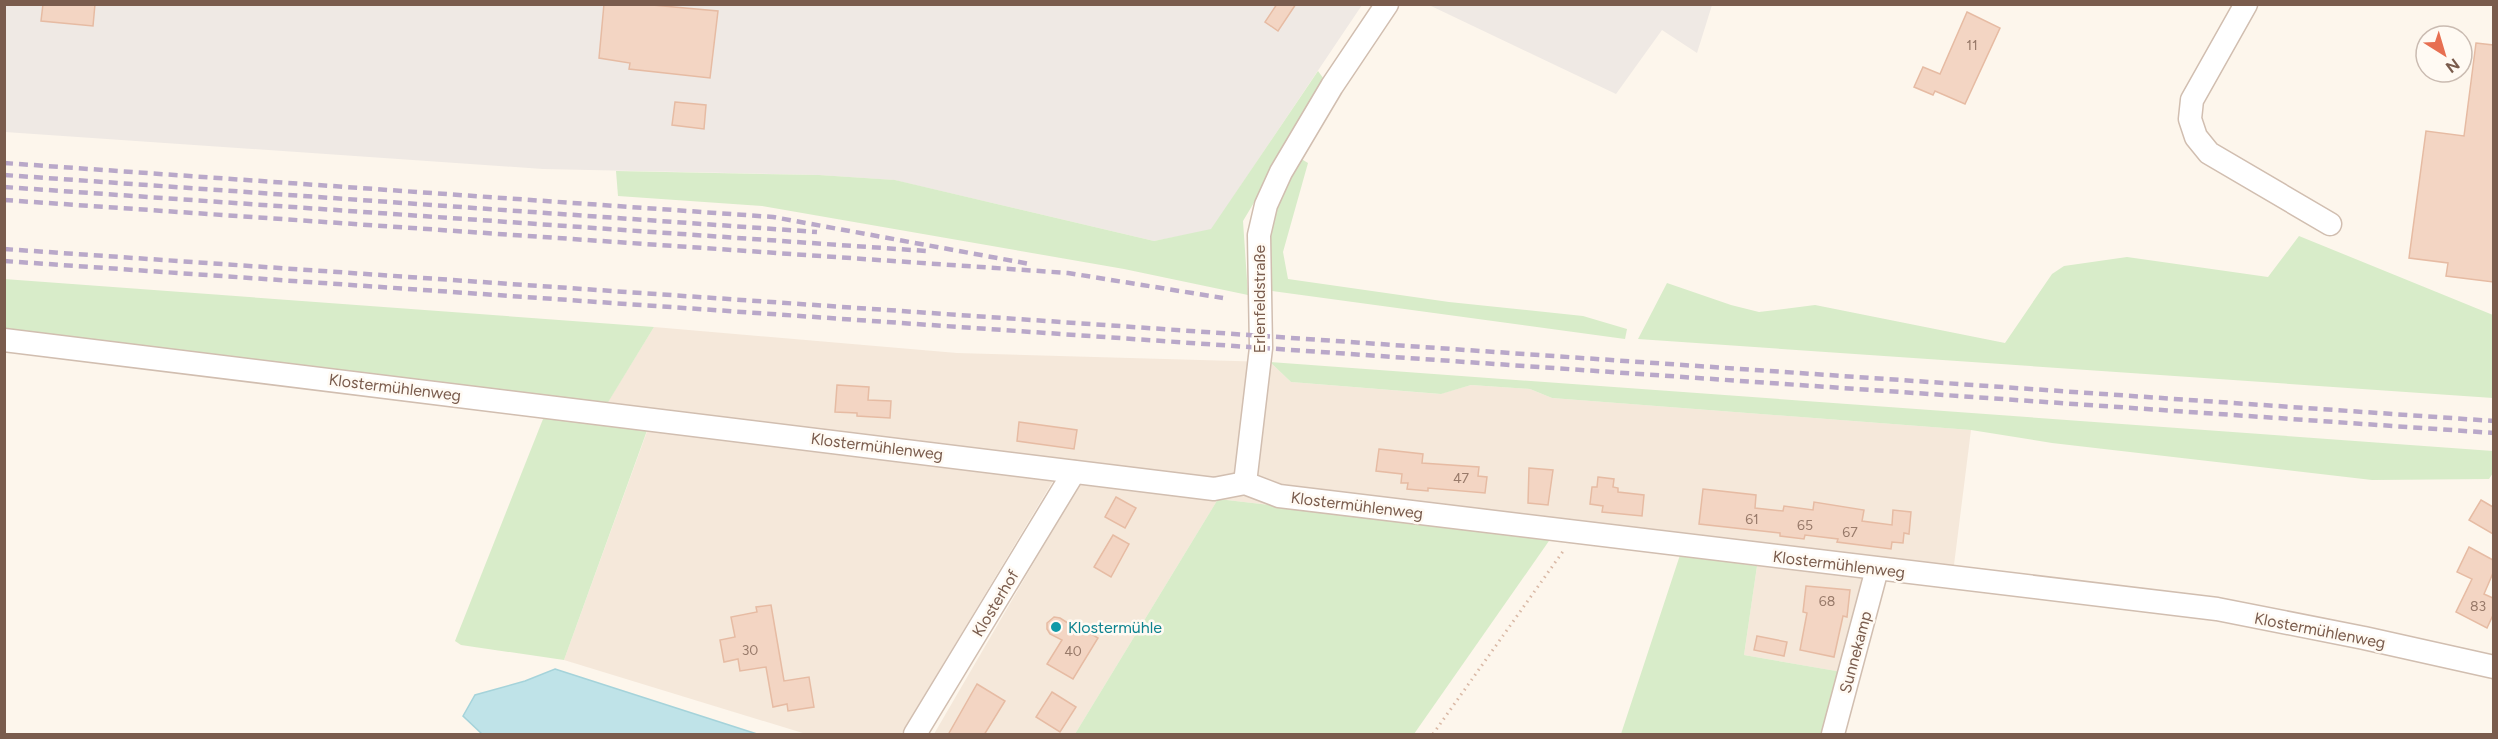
<svg xmlns="http://www.w3.org/2000/svg" width="2498" height="739" font-family="Figtree,sans-serif">
  <style>
    .residential { fill: #f5e8da }
    .industrial { fill: #efe9e4 }
    .green { fill: #d8ecc9 }
    .water { fill: #bfe3e8; stroke: #a5d3da; stroke-width: 1.5 }
    .building { fill: #f3d5c3; stroke: #e6bba3; stroke-width: 1.5 }
    .lines { fill: none; stroke-linecap: round; stroke-linejoin: round }
    .minor-casing { stroke: #d1beb0; stroke-width: 25 }
    .path { stroke: #d9b8a5; stroke-width: 3; stroke-dasharray: 1.5 4.5; stroke-linecap: butt }
    .minor { stroke: #fff; stroke-width: 22 }
    .rail { stroke: #b9a8c9; stroke-width: 4.5; stroke-dasharray: 9 6; stroke-linecap: butt }
    .culture-dot { fill: #0f9aa8; stroke: #fffaf3; stroke-width: 2 }
    .labels { text-anchor: middle; stroke-width: 5; stroke-linejoin: round; paint-order: stroke }
    .number-label { font-size: 14px; fill: #987a6a }
    .street-label { font-size: 16px; fill: #7a5c4d; stroke: #fffaf3 }
    .culture-label { font-size: 16px; fill: #0d838f; stroke: #fffaf3; text-anchor: start }
  </style>
  <rect width="100%" height="100%" fill="#fdf6ec"/>
  <polygon class="residential" points="654,327 957,353 1270,362 1291,382 1440,394 1471,385 1530,389 1552,398 1971,430 1954,565 1949,587 1886,578 1859,675 1744,655 1757,566 1575,541 1218,499 1075,734 934,734 1082,480 1056,476 901,734 806,734 564,660 649,426 598,418"/>
  <g class="industrial">
    <polygon points="4,5 1362,5 1211,230 1154,241 894,180 819,175 543,169 5,132"/>
    <polygon points="1429,5 1712,5 1697,53 1662,30 1616,94"/>
  </g>
  <g class="green">
    <polygon points="1318,71 1326,82 1243,221 1248,295 1124,269 762,206 618,196 616,171 819,175 895,180 1154,241 1211,229"/>
    <polygon points="1298,157 1308,163 1283,252 1288,279 1449,302 1583,316 1627,329 1625,339 1272,291 1268,248 1271,217"/>
    <polygon points="2299,236 2493,315 2493,398 1638,339 1667,283 1731,305 1759,312 1815,305 2005,343 2052,274 2064,266 2127,257 2268,277"/>
    <polygon points="4,279 654,327 607,404 5,334"/>
    <polygon points="1270,362 2493,451 2493,473 2489,479 2372,480 2052,443 1971,430 1552,398 1530,389 1471,385 1441,394 1291,382"/>
    <polygon points="545,414 649,425 564,660 461,645 455,641"/>
    <polygon points="1218,499 1551,538 1414,734 1075,734"/>
    <polygon points="1680,555 1757,566 1744,655 1842,672 1821,734 1621,734"/>
  </g>
  <polygon class="water" points="555,669 757,734 482,734 463,716 475,695 525,681"/>
  <g class="building">
    <polygon points="43,4 95,4 93,26 41,21"/>
    <polygon points="604,4 641,4 718,11 710,78 629,69 630,63 599,58"/>
    <polygon points="1277,4 1296,4 1278,31 1265,22"/>
    <polygon points="1967,12 2000,28 1965,104 1935,91 1933,95 1914,87 1923,67 1940,74"/>
    <polygon points="2476,43 2493,45 2493,282 2446,276 2448,263 2409,258 2426,131 2464,136"/>
    <polygon points="675,102 706,105 704,129 672,125"/>
    <polygon points="837,385 869,387 868,400 891,401 890,418 857,416 857,413 835,412"/>
    <polygon points="1019,422 1077,430 1074,449 1017,441"/>
    <polygon points="1379,449 1423,454 1422,463 1479,467 1478,476 1487,477 1485,493 1428,488 1428,491 1407,489 1408,483 1401,483 1402,474 1376,471"/>
    <polygon points="1529,468 1553,470 1548,505 1528,503"/>
    <polygon points="1598,477 1614,479 1613,487 1618,488 1618,492 1644,495 1642,516 1602,512 1603,506 1590,504 1592,487 1597,487"/>
    <polygon points="1703,489 1756,495 1755,508 1783,511 1784,506 1813,510 1814,502 1864,510 1862,521 1892,525 1893,510 1911,512 1909,534 1904,533 1903,543 1892,542 1891,549 1837,542 1838,539 1805,535 1804,539 1780,536 1780,533 1699,524"/>
    <polygon points="1116,497 1136,508 1125,528 1105,517"/>
    <polygon points="2481,500 2493,507 2493,534 2469,520"/>
    <polygon points="1113,535 1129,544 1111,577 1094,567"/>
    <polygon points="2469,547 2493,560 2493,573 2484,594 2493,598 2493,615 2487,628 2456,612 2472,579 2457,572"/>
    <polygon points="1806,586 1850,590 1847,617 1843,616 1834,657 1800,650 1807,613 1803,612"/>
    <polygon points="771,605 784,681 809,677 814,707 788,711 787,704 773,707 766,667 740,671 738,659 724,662 720,640 735,637 731,617 757,612 756,607"/>
    <polygon points="1054,617 1060,618 1071,625 1072,622 1098,638 1073,679 1047,664 1062,640 1050,634 1047,629 1047,623"/>
    <polygon points="1757,636 1787,642 1784,656 1754,650"/>
    <polygon points="977,684 1005,701 984,735 948,735"/>
    <polygon points="1052,692 1076,707 1060,732 1036,717"/>
  </g>
  <g class="lines">
    <g class="minor-casing">
      <g id="minor">
        <polyline points="2246,4 2192,100 2190,119 2196,137 2209,153 2330,224"/>
        <polyline points="4,340 1214,489 1245,483 1279,496 2217,609 2364,638 2494,667"/>
        <polyline points="1245,483 1261,348 1259,235 1266,205 1281,172 1332,86 1387,4"/>
        <polyline points="915,734 1074,472"/>
        <polyline points="1833,734 1877,569"/>
      </g>
    </g>
    <polyline class="path" points="1433,734 1564,550"/>
    <use href="#minor" class="minor"/>
    <g class="rail">
      <polyline points="4,163 773,217 1030,264"/>
      <polyline points="4,175 817,232"/>
      <polyline points="4,187 926,251"/>
      <polyline points="4,200 1068,273 1223,298"/>
      <polyline points="4,249 2494,421"/>
      <polyline points="4,261 2494,433"/>
    </g>
  </g>
  <circle class="culture-dot" cx="1056" cy="627" r="6"/>
  <g class="labels">
    <g class="number-label">
      <text x="1972" y="50">11</text>
      <text x="1461" y="483">47</text>
      <text x="1752" y="524">61</text>
      <text x="1805" y="530">65</text>
      <text x="1850" y="537">67</text>
      <text x="1827" y="606">68</text>
      <text x="2478" y="611">83</text>
      <text x="750" y="655">30</text>
      <text x="1073" y="656">40</text>
    </g>
    <g class="street-label">
      <text transform="translate(1259 299) rotate(-90)" y="6">Erlenfeldstraße</text>
      <text transform="translate(395 387) rotate(7)" y="6">Klostermühlenweg</text>
      <text transform="translate(877 446) rotate(7)" y="6">Klostermühlenweg</text>
      <text transform="translate(1357 505) rotate(7)" y="6">Klostermühlenweg</text>
      <text transform="translate(1839 564) rotate(7)" y="6">Klostermühlenweg</text>
      <text transform="translate(995 603) rotate(-59)" y="6">Klosterhof</text>
      <text transform="translate(2320 630) rotate(11)" y="6">Klostermühlenweg</text>
      <text transform="translate(1855 652) rotate(-75)" y="6">Sunnekamp</text>
    </g>
    <g class="culture-label">
      <text x="1068" y="633">Klostermühle</text>
    </g>
  </g>
  <rect width="2498" height="739" fill="none" stroke="#7a5c4d" stroke-width="12"/>
  <g transform="translate(2444 54) rotate(143)"><circle r="28" fill="#fffaf3" stroke="#cabbb1" stroke-width="1.5"/>
  <path d="M0-4.5L10 22L0 15L-10 22Z" fill="#e76f51"/>
  <text y="-9" font-size="16" font-weight="bold" text-anchor="middle" fill="#7a5c4d">N</text>
  </g>
</svg>
